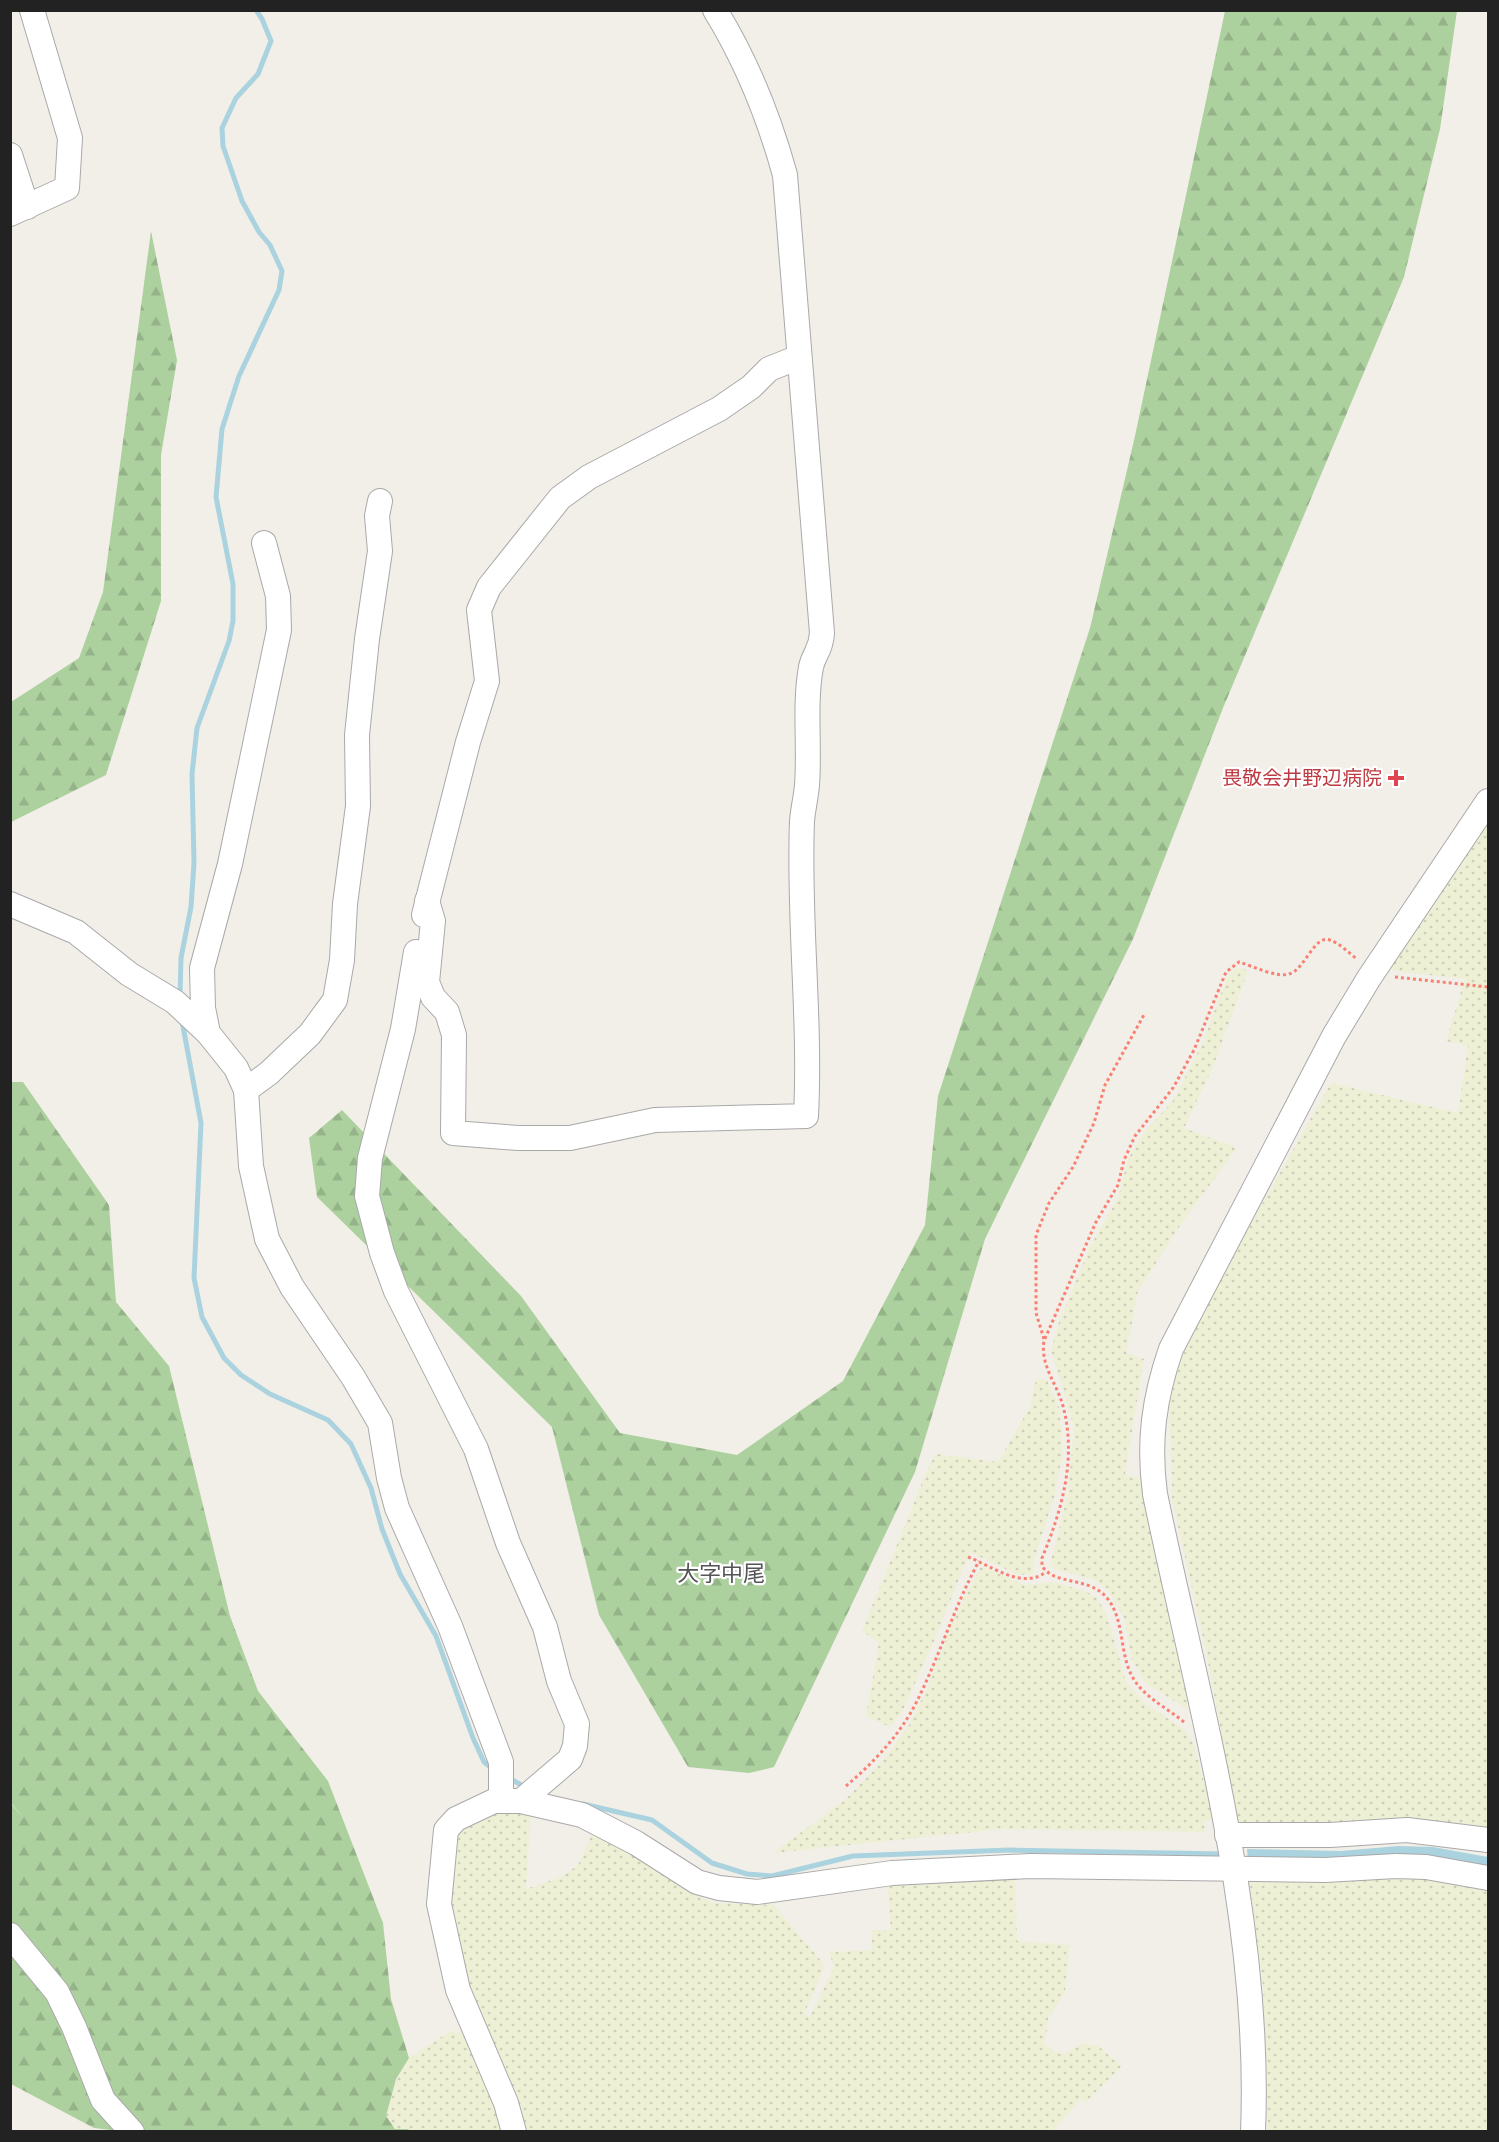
<svg xmlns="http://www.w3.org/2000/svg" width="1499" height="2142" font-family="Lato,'Noto Sans JP',sans-serif">
  <style>
    .farmland { fill: url(#farmland-dots) }
    .forest { fill: url(#forest-firs) }
    .water { fill: #aad3df }
    .lines { fill: none; stroke-linecap: round; stroke-linejoin: round }
    .stream { stroke: #aad3df; stroke-width: 5 }
    .minor-casing { stroke: #a9a9a9; stroke-width: 26 }
    .path { stroke: #fa8072; stroke-width: 3; stroke-dasharray: 3 3; stroke-linecap: butt }
    .minor { stroke: #fff; stroke-width: 24 }
    .health-dot { fill: #e0444e; stroke: #fff; stroke-width: 2 }
    .labels { text-anchor: middle; stroke-width: 4.5; stroke-linejoin: round; paint-order: stroke }
    .health-label { font-size: 20px; fill: #be3a42; stroke: #fff; text-anchor: end }
    .quarter-label { font-size: 22px; fill: #555; stroke: #fff }
  </style>
  <defs>
    <pattern id="farmland-dots" width="8" height="8" patternUnits="userSpaceOnUse" patternTransform="scale(1.5)"><rect width="8" height="8" fill="#eef0d5"/><path d="M2 2h.1M6 6h.1" fill="none" stroke="#ccceb7" stroke-width="1.8" stroke-linecap="round"/></pattern>
    <pattern id="forest-firs" width="22" height="20" patternUnits="userSpaceOnUse" patternTransform="scale(1.5)"><rect width="22" height="20" fill="#add19e"/><path d="M5 1l3.5 6h-7zM16 11l3.5 6h-7z" fill="#95b388"/></pattern>
  </defs>
  <rect width="100%" height="100%" fill="#f2efe9"/>
  <g class="farmland">
    <polygon points="1488,822 1488,1830 1238,1825 1206,1651 1172,1499 1169,1397 1185,1349 1207,1301 1331,1083 1458,1113 1468,1046 1446,1041 1465,979 1395,971 1390,966"/>
    <polygon points="1241,968 1248,971 1213,1067 1184,1128 1237,1148 1181,1224 1138,1291 1126,1353 1144,1359 1125,1474 1140,1478 1190,1711 1145,1683 1132,1660 1124,1618 1107,1589 1095,1580 1056,1570 1050,1564 1068,1494 1074,1427 1051,1350 1059,1322 1090,1247 1118,1198 1128,1159 1146,1130 1173,1101 1202,1044 1226,980 1233,970"/>
    <polygon points="1036,1379 1047,1380 1059,1407 1063,1450 1054,1498 1033,1564 1034,1574 1018,1575 970,1552 934,1641 902,1712 890,1727 866,1716 879,1643 862,1631 928,1468 936,1454 998,1462 1030,1407"/>
    <polygon points="981,1566 1024,1585 1054,1582 1087,1592 1097,1598 1107,1615 1126,1682 1145,1703 1186,1731 1194,1745 1214,1819 1204,1821 1205,1832 1002,1829 773,1853 846,1799 882,1761 909,1725 926,1691 956,1614"/>
    <polygon points="511,1810 531,1813 526,1889 561,1877 578,1865 593,1832 597,1831 696,1895 714,1903 774,1905 822,1962 824,1968 804,2014 810,2017 834,1967 829,1952 872,1950 872,1930 891,1930 887,1882 1015,1878 1017,1941 1070,1945 1065,1992 1048,2019 1045,2044 1055,2052 1065,2054 1081,2044 1097,2045 1122,2066 1086,2102 1081,2099 1053,2131 524,2131 465,1983 452,1923 448,1872 458,1828 488,1815"/>
    <polygon points="1412,1876 1488,1890 1488,2131 1268,2131 1263,1986 1249,1877"/>
    <polygon points="468,2029 507,2131 411,2131 408,2129 395,2129 385,2116 396,2079 409,2058 452,2030 456,2034"/>
  </g>
  <g class="forest">
    <polygon points="1225,11 1457,11 1440,129 1404,277 1223,708 1133,939 985,1239 915,1472 774,1767 749,1773 688,1767 599,1615 552,1427 317,1197 309,1138 342,1110 521,1296 620,1433 737,1455 843,1381 925,1225 938,1096 1090,628 1135,436"/>
    <polygon points="151,231 177,360 161,455 161,601 106,775 11,822 11,702 79,658 103,592"/>
    <polygon points="11,1082 23,1082 109,1205 116,1302 169,1366 230,1616 258,1691 328,1781 383,1923 391,1999 409,2058 396,2079 386,2116 395,2129 408,2129 411,2131 126,2132 94,2128 11,2084 11,1804 24,1818 10,1802"/>
  </g>
  <polygon class="water" points="1398,1846 1433,1847 1488,1857 1488,1871 1248,1863 1247,1849 1341,1851"/>
  <g class="lines">
    <g class="stream">
      <polyline points="180,996 181,958 191,907 194,863 192,774 197,728 229,641 233,621 233,584 216,497 222,429 239,376 279,290 282,271 270,245 259,232 242,201 223,146 222,128 236,98 258,74 271,41 262,19 256,10"/>
      <polyline points="182,1021 201,1123 194,1278 202,1317 224,1358 241,1375 270,1394 328,1420 351,1444 371,1488 382,1529 400,1574 436,1636 473,1738 484,1762 494,1770"/>
      <polyline points="507,1777 525,1787"/>
      <polyline points="583,1804 652,1820 712,1863 747,1874 772,1876 853,1856 1009,1850 1225,1854"/>
    </g>
    <g class="minor-casing">
      <g id="minor">
        <polyline points="10,155 27,207"/>
        <polyline points="10,214 67,188 70,138 32,10"/>
        <polyline points="380,501 377,516 380,551 367,639 357,735 358,806 345,904 342,960 335,1000 310,1034 269,1073 246,1090 251,1166 267,1239 292,1287 353,1377 380,1423 389,1478 397,1508 450,1626 501,1762 501,1800"/>
        <path d="M427 901 433 921 427 982 433 997 447 1012 454 1035 453 1133 518 1138H570L655 1120 806 1116C811 1018 798 919 802 821 803 809 806 797 807 785 810 746 804 706 811 667 814 653 821 651 822 633L785 175C769 117 747 62 715 10"/>
        <polyline points="10,904 76,932 129,974 175,1002 208,1033"/>
        <polyline points="424,915 468,742 487,681 479,610 489,587 560,498 589,477 719,409 751,387 769,369 799,357"/>
        <polyline points="416,952 403,1029 370,1158 367,1196 382,1253 396,1291 476,1449 508,1543 545,1627 559,1681 577,1724 575,1746 570,1759 521,1801"/>
        <polyline points="246,1090 236,1068 208,1033 203,1008 202,968 230,864 279,630 278,596 264,543"/>
        <polyline points="1227,1835 1330,1835 1407,1830 1488,1840"/>
        <polyline points="10,1935 57,1992 74,2027 103,2100 132,2132"/>
        <polyline points="514,2132 506,2103 458,1990 439,1904 446,1830 456,1819 494,1801 521,1801 582,1815 636,1843 697,1882 719,1888 757,1892 892,1873 1030,1866 1325,1870 1396,1866 1426,1867 1488,1878"/>
        <path d="M1253 2132C1262 1918 1198 1702 1155 1494 1148 1442 1154 1398 1171 1349L1334 1036 1369 978 1488 801"/>
      </g>
    </g>
    <g class="path">
      <polyline points="1395,977 1488,987"/>
      <polyline points="1044,1339 1036,1313 1036,1235 1049,1203 1073,1167 1094,1123 1105,1085 1145,1013"/>
      <path d="M968 1557C992 1566 1022 1590 1046 1572"/>
      <path d="M1184 1722C1166 1707 1143 1697 1132 1676 1119 1652 1125 1620 1107 1598 1089 1576 1055 1586 1042 1566V1558C1062 1510 1077 1458 1063 1406 1057 1384 1040 1365 1044 1341L1096 1222 1118 1185 1124 1160 1135 1136 1173 1088 1194 1050 1226 972 1239 962C1253 966 1276 978 1289 974 1305 970 1314 934 1330 940 1339 943 1349 953 1357 959"/>
      <path d="M846 1786C873 1763 898 1737 915 1705 939 1658 954 1607 979 1561"/>
    </g>
    <use href="#minor" class="minor"/>
  </g>
  <path class="health-dot" d="M1393 769h6v6h6v6h-6v6h-6v-6h-6v-6h6z"/>
  <g class="labels">
    <g class="health-label">
      <text x="1382" y="785">畏敬会井野辺病院</text>
    </g>
    <g class="quarter-label">
      <text x="721" y="1581">大字中尾</text>
    </g>
  </g>
  <rect width="1499" height="2142" fill="none" stroke="#222222" stroke-width="24"/>
</svg>
